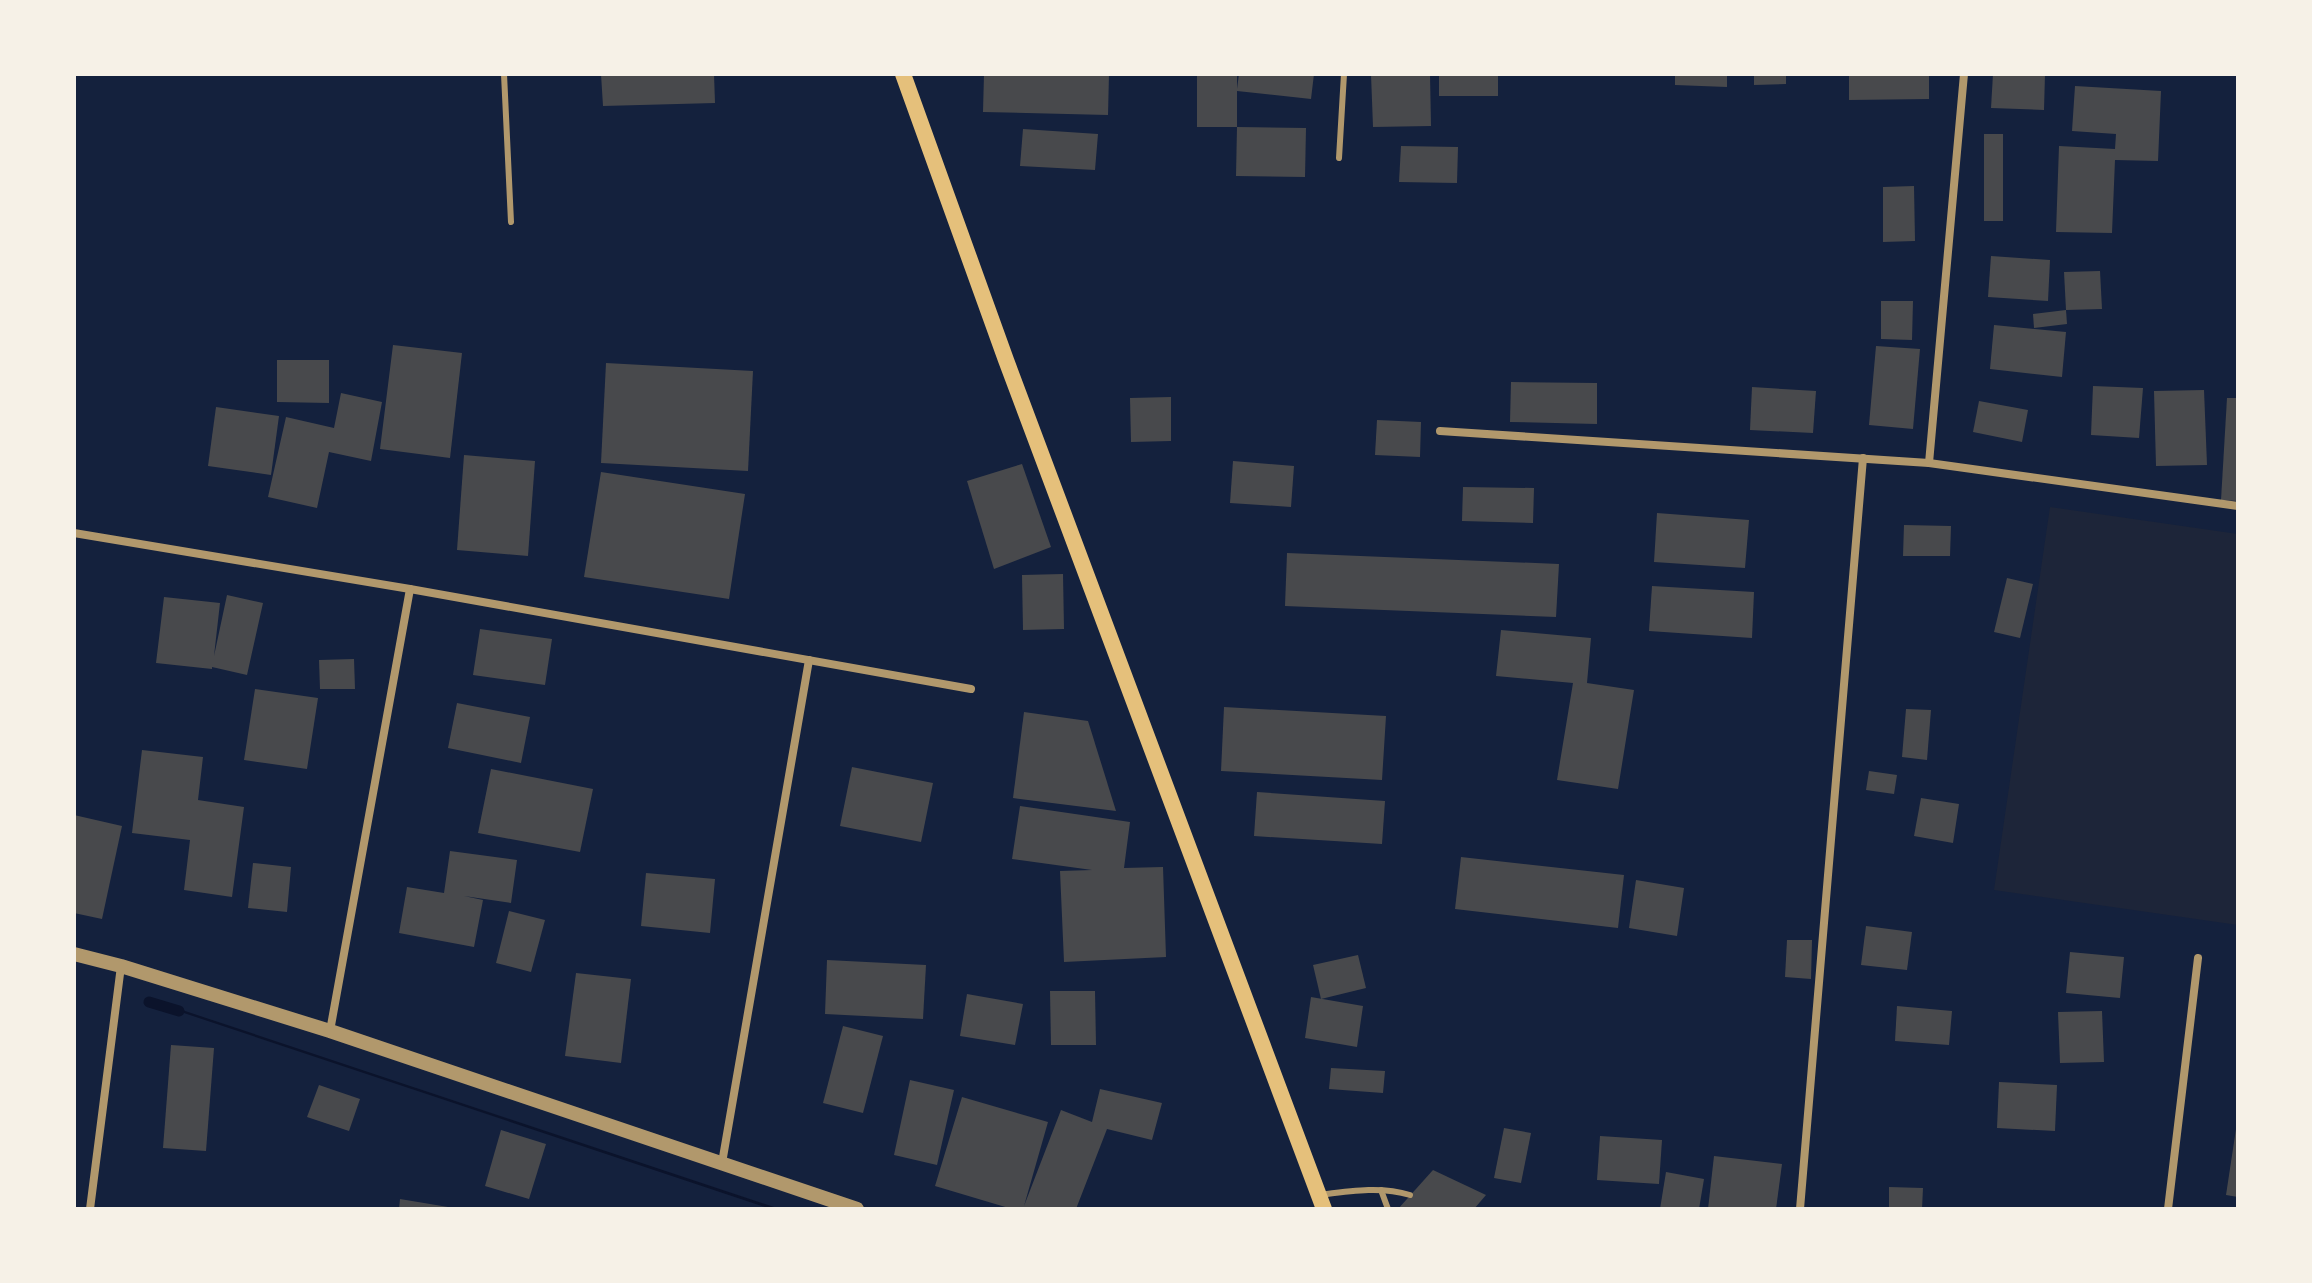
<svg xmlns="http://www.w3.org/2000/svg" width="2312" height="1283" font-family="Figtree,sans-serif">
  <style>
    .green { fill: #1d2539 }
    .water { fill: #0b132b }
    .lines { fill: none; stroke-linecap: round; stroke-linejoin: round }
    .stream { stroke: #0b132b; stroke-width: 11 }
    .building { fill: #48494c }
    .service { stroke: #b1986c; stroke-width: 6 }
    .minor { stroke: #b1986c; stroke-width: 8 }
    .tertiary { stroke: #b1986c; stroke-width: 14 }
    .secondary { stroke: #e5c07b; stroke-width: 16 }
  </style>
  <rect width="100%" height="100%" fill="#14213d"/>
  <polygon class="green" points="2050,507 2238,534 2238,925 1994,890"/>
  <polygon class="water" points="149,999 780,1209 771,1209 148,1001"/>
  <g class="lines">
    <polyline class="stream" points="149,1002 179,1011"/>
  </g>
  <g class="building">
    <polygon points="601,74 714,74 715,103 603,106"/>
    <polygon points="984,74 1109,74 1108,115 983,112"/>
    <polygon points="1197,74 1237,74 1237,89 1239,74 1314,74 1311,99 1237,91 1237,127 1197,127"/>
    <polygon points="1371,74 1430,74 1431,126 1373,127"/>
    <rect x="1439" y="74" width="59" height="22"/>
    <polygon points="1675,74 1727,74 1727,87 1675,85"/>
    <polygon points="1754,74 1786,74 1786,84 1754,85"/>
    <polygon points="1849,74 1929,74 1929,99 1849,100"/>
    <polygon points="1993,74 2045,74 2044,110 1991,108"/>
    <polygon points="2075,86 2161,91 2158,161 2115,160 2112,233 2056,232 2059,146 2115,149 2116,134 2072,131"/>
    <polygon points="1237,127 1306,128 1305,177 1236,176"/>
    <polygon points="1023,129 1098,134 1095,170 1020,166"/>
    <rect x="1984" y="134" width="19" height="87"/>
    <polygon points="1401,146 1458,147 1457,183 1399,182"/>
    <polygon points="1914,186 1915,241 1883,242 1883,187"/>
    <polygon points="1991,256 2050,260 2048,301 1988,297"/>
    <polygon points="2100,271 2102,309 2066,310 2064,272"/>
    <polygon points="1881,301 1913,301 1912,340 1881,339"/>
    <polygon points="2066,310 2067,324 2034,328 2033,314"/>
    <polygon points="1994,325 2066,332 2062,377 1990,369"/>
    <polygon points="393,345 462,353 450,458 380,449"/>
    <polygon points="1876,346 1920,349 1913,429 1869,425"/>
    <polygon points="277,360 329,360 329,403 277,402"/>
    <polygon points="606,363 753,371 748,471 601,463"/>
    <polygon points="1511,382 1597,383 1597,424 1510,422"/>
    <polygon points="2093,386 2143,388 2139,438 2091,435"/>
    <polygon points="1752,387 1816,391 1813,433 1750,430"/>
    <polygon points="2204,390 2207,465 2156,466 2154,391"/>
    <polygon points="341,393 382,402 371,461 329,452 317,508 268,497 286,417 334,428"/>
    <polygon points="1171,397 1171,441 1131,442 1130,398"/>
    <polygon points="2227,398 2238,398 2238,501 2221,500"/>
    <polygon points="1979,401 2028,410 2022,442 1973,432"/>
    <polygon points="216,407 279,416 271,475 208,466"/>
    <polygon points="1377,420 1421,422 1420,457 1375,455"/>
    <polygon points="464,455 535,461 528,556 457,550"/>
    <polygon points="1233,461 1294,466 1291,507 1230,503"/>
    <polygon points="1022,464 1051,547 994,569 967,481"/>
    <polygon points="601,472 745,494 729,599 584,577"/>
    <polygon points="1463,487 1534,488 1533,523 1462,521"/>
    <polygon points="1657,513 1749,520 1745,568 1654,562"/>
    <polygon points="1904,525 1951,526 1950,556 1903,556"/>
    <polygon points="1287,553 1559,564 1556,617 1285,606"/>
    <polygon points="1063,574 1064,629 1023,630 1022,575"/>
    <polygon points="2007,578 2033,584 2020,638 1994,632"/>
    <polygon points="1652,586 1754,592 1752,638 1649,631"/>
    <polygon points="227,595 263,603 247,675 212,667 212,669 156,663 164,597 220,603 214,656"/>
    <polygon points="480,629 552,639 545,685 473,675"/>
    <polygon points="1501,630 1591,638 1587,683 1634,690 1618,789 1557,780 1573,683 1496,676"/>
    <polygon points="354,659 355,689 320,689 319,660"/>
    <polygon points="255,689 318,698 307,769 244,760"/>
    <polygon points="457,703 530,717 521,763 448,748"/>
    <polygon points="1224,707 1386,716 1382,780 1221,771"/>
    <polygon points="1906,709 1931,710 1927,760 1902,757"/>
    <polygon points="1024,712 1088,721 1116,811 1013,798"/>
    <polygon points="142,750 203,757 198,800 244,807 232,897 184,890 190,840 132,833"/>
    <polygon points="852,767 933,783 921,842 840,826"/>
    <polygon points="491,769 593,789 580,852 478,833"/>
    <polygon points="1869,771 1897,775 1894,794 1866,790"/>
    <polygon points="1257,792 1385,801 1382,844 1254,836"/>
    <polygon points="1921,798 1959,804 1953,843 1914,836"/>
    <polygon points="1020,806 1130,822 1124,868 1163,867 1166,957 1064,962 1060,871 1092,870 1012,859"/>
    <polygon points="74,815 122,826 102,919 74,913"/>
    <polygon points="450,851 517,860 511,903 464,896 483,900 474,947 399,933 407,887 444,893"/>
    <polygon points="1461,857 1624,875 1618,928 1455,909"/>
    <polygon points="253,863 291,867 287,912 248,908"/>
    <polygon points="646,873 715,879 710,933 641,926"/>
    <polygon points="1636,880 1684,888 1677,936 1629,928"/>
    <polygon points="509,911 545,920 531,972 496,963"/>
    <polygon points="1866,926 1912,932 1907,970 1861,965"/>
    <polygon points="1787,940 1812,940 1811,979 1785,977"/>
    <polygon points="2070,952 2124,957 2120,998 2066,993"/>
    <polygon points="1358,955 1366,988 1321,999 1313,965"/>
    <polygon points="827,960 926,965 923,1019 825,1014"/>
    <polygon points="576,973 631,979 621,1063 565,1056"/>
    <polygon points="1050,991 1095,991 1096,1045 1051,1045"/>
    <polygon points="967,994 1023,1004 1015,1045 960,1036"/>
    <polygon points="1311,997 1363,1006 1357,1047 1305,1038"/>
    <polygon points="1897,1006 1952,1011 1949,1045 1895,1041"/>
    <polygon points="2102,1011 2104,1062 2060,1063 2058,1012"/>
    <polygon points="843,1026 883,1036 863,1113 823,1103"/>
    <polygon points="171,1045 214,1048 206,1151 163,1148"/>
    <polygon points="1331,1068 1385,1071 1383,1093 1329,1089"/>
    <polygon points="910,1080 954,1090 937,1165 894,1155"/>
    <polygon points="1999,1082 2057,1085 2055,1131 1997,1128"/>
    <polygon points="319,1085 360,1099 349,1131 307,1117"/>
    <polygon points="1100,1089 1162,1103 1152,1140 1107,1129 1076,1209 1012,1209 935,1186 962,1097 1048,1122 1024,1206 1061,1110 1092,1122"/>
    <polygon points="1504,1128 1531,1133 1521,1183 1494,1178"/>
    <polygon points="2236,1129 2238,1129 2238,1197 2226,1195"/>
    <polygon points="501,1130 546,1144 529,1199 485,1186"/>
    <polygon points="1600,1136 1662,1140 1659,1184 1597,1180"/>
    <polygon points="1714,1156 1782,1164 1776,1209 1708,1209"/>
    <polygon points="1433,1170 1486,1195 1474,1209 1398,1209"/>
    <polygon points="1666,1172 1704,1179 1699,1209 1660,1209"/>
    <polygon points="1889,1187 1923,1188 1922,1209 1889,1209"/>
    <polygon points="400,1199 448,1207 448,1209 399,1209"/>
  </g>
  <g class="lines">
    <g class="service">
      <polyline points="504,74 511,222"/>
      <polyline points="1339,158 1344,74"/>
      <polyline points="1381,1190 1388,1209"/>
      <path d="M1319 1195C1350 1191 1381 1186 1410 1195"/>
    </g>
    <g class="minor">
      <polyline points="1440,431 1929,463 2238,506"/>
      <polyline points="1929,463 1964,74"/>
      <polyline points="74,533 410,589 971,689"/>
      <polyline points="330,1031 410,589"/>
      <polyline points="722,1163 809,660"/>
      <polyline points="90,1209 121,966"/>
      <polyline points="1800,1209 1863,458"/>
      <polyline points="2168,1209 2198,958"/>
    </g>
    <polyline class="tertiary" points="74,954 121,966 330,1031 857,1209"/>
    <polyline class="secondary" points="903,74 1006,360 1324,1209"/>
  </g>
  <rect width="2312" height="1283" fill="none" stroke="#f6f1e7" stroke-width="152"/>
</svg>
